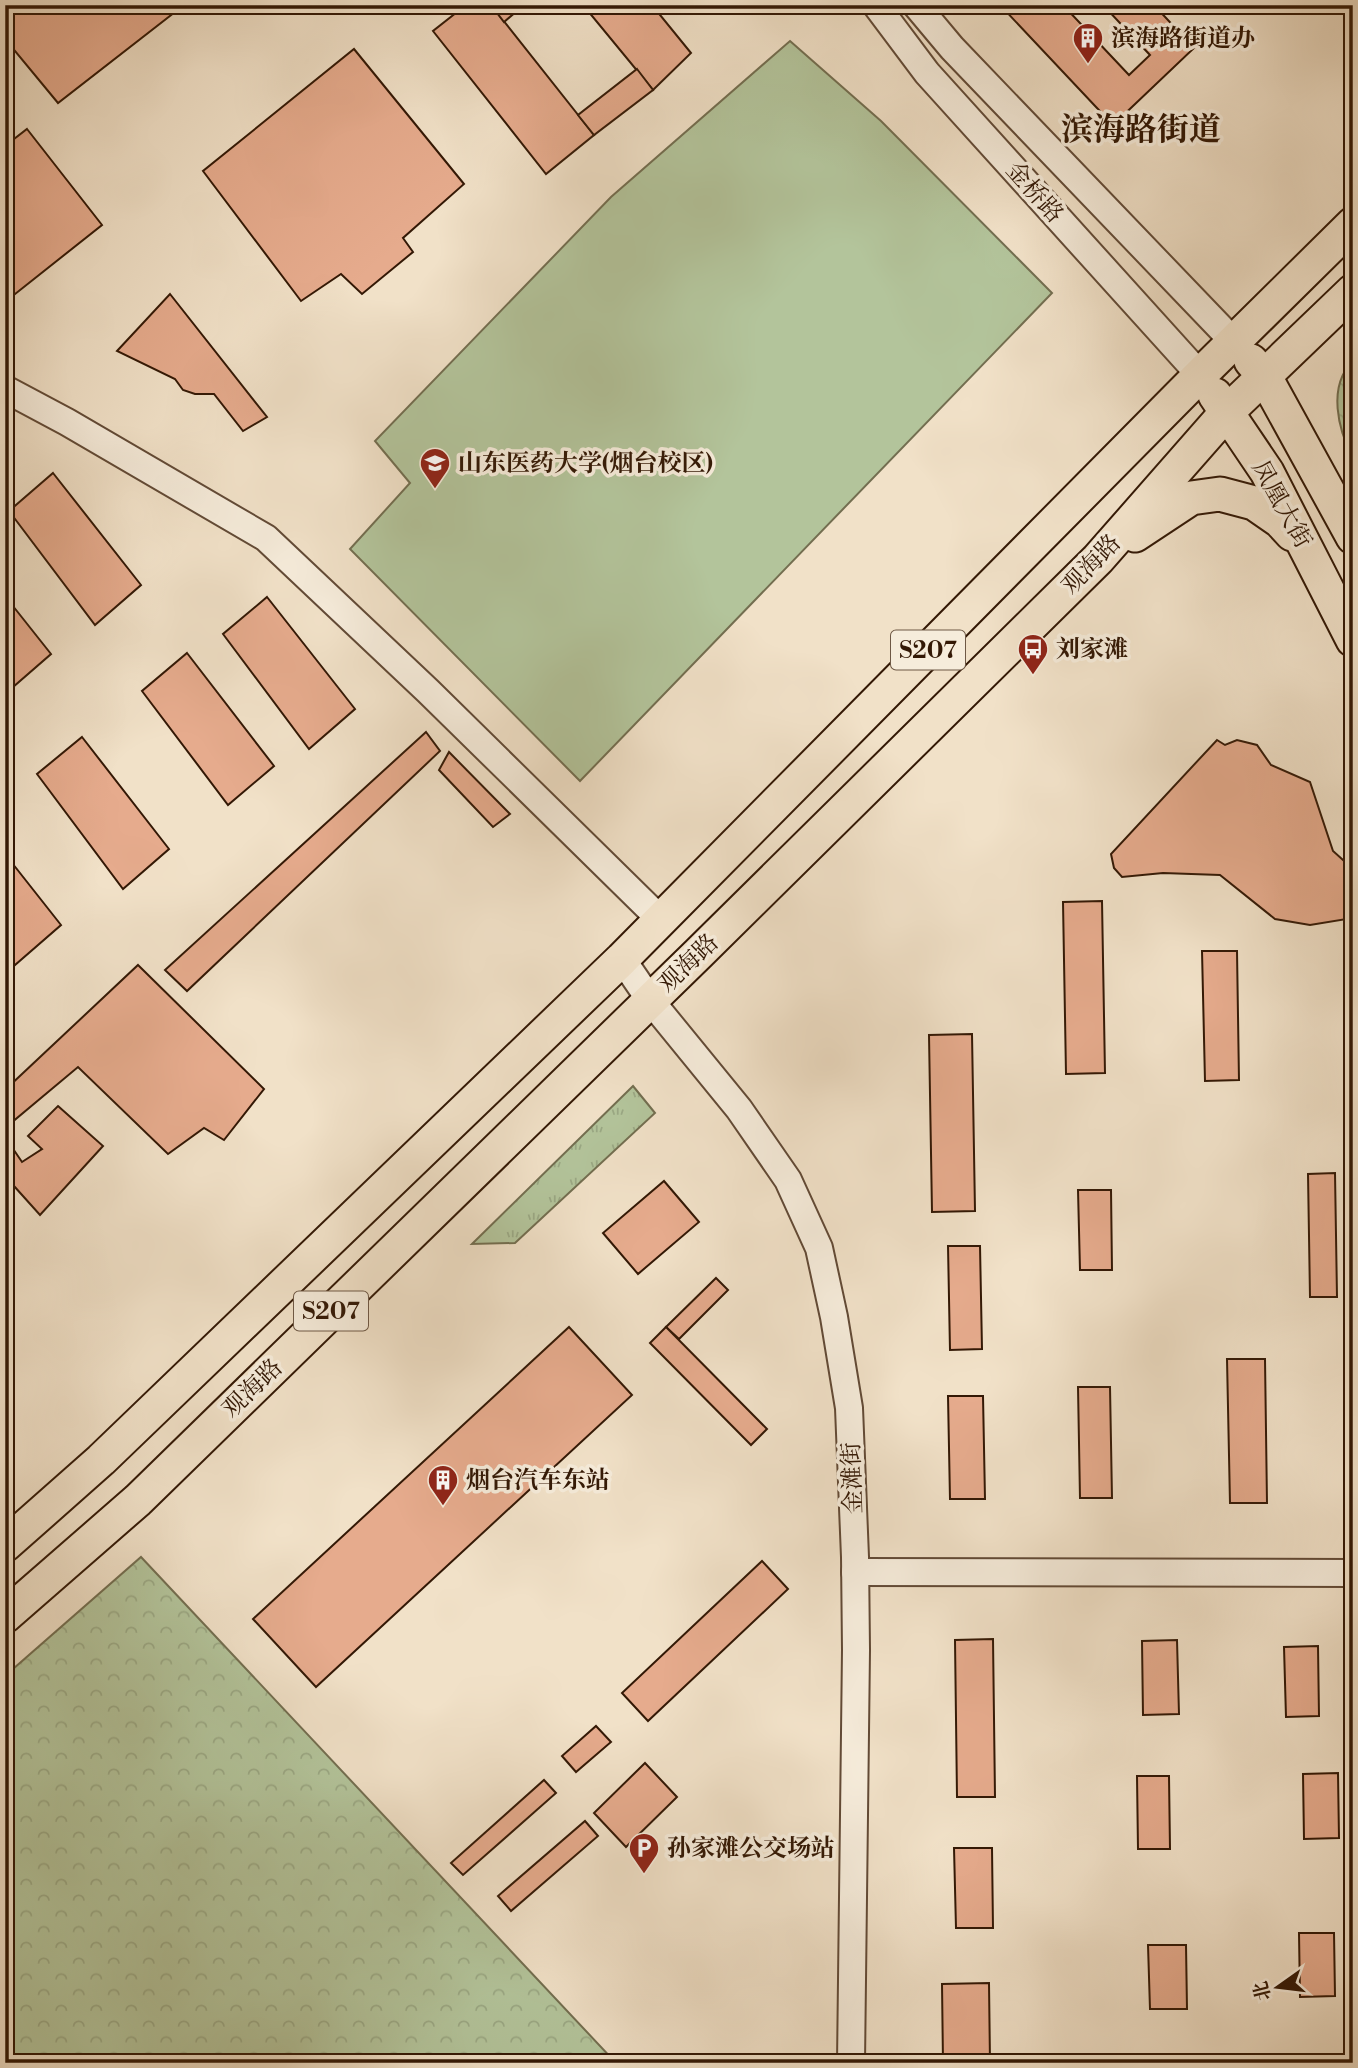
<svg xmlns="http://www.w3.org/2000/svg" width="1358" height="2068" font-family="'Libre Bodoni','Noto Serif SC',serif">
  <style>
    .grass { fill: url(#grass-tufts); stroke: #736e50; stroke-width: 2 }
    .forest { fill: url(#forest-crowns); stroke: #736e50; stroke-width: 2 }
    .pitch { fill: #b3c49b; stroke: #736e50; stroke-width: 2 }
    .building { fill: #e6ab8d; stroke: #331805; stroke-width: 2 }
    .lines { fill: none; stroke-linecap: round; stroke-linejoin: round }
    .minor-casing { stroke: #624a36; stroke-width: 30 }
    .major-casing { stroke: #331805; stroke-width: 37 }
    .minor { stroke: #f6ecdb; stroke-width: 26 }
    .major { stroke: #f1e1c8; stroke-width: 33 }
    .labels { text-anchor: middle; stroke-width: 7; stroke-linejoin: round; paint-order: stroke }
    .shield { fill: #f6ecdb; stroke: #6e5845; stroke-width: 2 }
    .shield-label { font-size: 23px; font-weight: bold; fill: #331805 }
    .poi-label { font-size: 24px; font-weight: bold; fill: #331805; stroke: #f6ecdb; text-anchor: start }
    .street-label { font-size: 24px; fill: #331805; stroke: #f6ecdb }
    .district-label { font-size: 32px; font-weight: bold; fill: #331805; stroke: #f6ecdb }
  </style>
  <defs>
    <pattern id="grass-tufts" width="24" height="20" patternUnits="userSpaceOnUse" patternTransform="scale(1.75)"><rect width="24" height="20" fill="#b3c49b"/><path d="M3 7l-1-3M5 7V3M7 7l1-3M15 17l-1-3M17 17v-4M19 17l1-3" fill="none" stroke="#9aa884"/></pattern>
    <pattern id="forest-crowns" width="20" height="18" patternUnits="userSpaceOnUse" patternTransform="scale(1.75)"><rect width="20" height="18" fill="#b3c49b"/><path d="M2 6a3 3 0 1 1 6 0M12 15a3 3 0 1 1 6 0" fill="none" stroke="#9aa884"/></pattern>
  </defs>
  <rect width="100%" height="100%" fill="#f1e1c8"/>
  <filter id="stains"><feTurbulence type="fractalNoise" baseFrequency=".00286" numOctaves="4"/><feColorMatrix values="0 0 0 0 .2 0 0 0 0 .09 0 0 0 0 .02 0 0 0 .5 -.17"/></filter>
  <radialGradient id="worn" r=".72"><stop offset=".6" stop-color="#630" stop-opacity="0"/><stop offset="1" stop-color="#630" stop-opacity=".3"/></radialGradient>
  <polygon class="grass" points="633,1086 655,1113 515,1243 472,1244"/>
  <g class="forest">
    <path d="M1353 361V458C1338 430 1327 386 1353 361Z"/>
    <polygon points="141,1557 616,2063 5,2063 5,1676"/>
  </g>
  <polygon class="pitch" points="790,41 881,121 1052,293 580,781 350,549 410,483 375,441 611,197"/>
  <g class="building">
    <polygon points="5,5 184,5 58,103 5,39"/>
    <polygon points="466,5 491,5 594,135 546,174 433,31"/>
    <polygon points="491,5 524,5 504,22"/>
    <polygon points="583,5 652,5 691,53 653,90"/>
    <polygon points="1000,5 1063,5 1129,75 1150,55 1103,5 1154,5 1194,48 1113,125"/>
    <polygon points="354,49 464,184 403,238 413,252 362,294 341,274 301,301 203,171"/>
    <polygon points="637,69 653,90 594,135 578,115"/>
    <polygon points="27,129 102,225 5,302 5,146"/>
    <polygon points="170,294 267,417 243,431 214,394 195,394 183,390 175,379 117,351"/>
    <polygon points="53,473 141,585 95,625 9,511"/>
    <polygon points="5,596 51,654 5,694"/>
    <polygon points="267,597 355,709 309,749 223,634"/>
    <polygon points="187,653 274,766 228,805 142,691"/>
    <polygon points="426,732 440,751 187,991 165,970"/>
    <polygon points="82,737 169,849 123,889 37,774"/>
    <polygon points="1217,740 1225,745 1237,740 1257,745 1271,765 1310,782 1333,851 1353,869 1353,918 1310,925 1275,919 1220,875 1163,873 1122,877 1114,868 1111,854"/>
    <polygon points="449,752 510,814 493,827 439,770"/>
    <polygon points="5,854 61,925 15,965 5,952"/>
    <polygon points="1102,901 1105,1073 1066,1074 1063,902"/>
    <polygon points="1202,951 1237,951 1239,1080 1205,1081"/>
    <polygon points="138,965 264,1089 224,1140 204,1128 168,1154 78,1067 5,1128 5,1090"/>
    <polygon points="972,1034 975,1211 932,1212 929,1035"/>
    <polygon points="58,1106 103,1146 40,1215 5,1176 5,1137 22,1162 42,1149 28,1136"/>
    <polygon points="1335,1173 1337,1297 1310,1297 1308,1174"/>
    <polygon points="664,1181 699,1222 638,1274 603,1233"/>
    <polygon points="1078,1190 1111,1190 1112,1270 1080,1270"/>
    <polygon points="948,1246 980,1246 982,1349 950,1350"/>
    <polygon points="716,1278 728,1290 679,1339 666,1327"/>
    <polygon points="569,1327 632,1395 316,1687 253,1619"/>
    <polygon points="666,1327 767,1429 751,1445 650,1343"/>
    <polygon points="1227,1359 1265,1359 1267,1503 1230,1503"/>
    <polygon points="1078,1387 1110,1387 1112,1498 1080,1498"/>
    <polygon points="948,1396 983,1396 985,1499 950,1499"/>
    <polygon points="762,1561 788,1589 648,1721 622,1693"/>
    <polygon points="993,1639 995,1797 957,1797 955,1640"/>
    <polygon points="1177,1640 1179,1714 1143,1715 1142,1641"/>
    <polygon points="1318,1646 1319,1716 1286,1717 1284,1647"/>
    <polygon points="596,1726 611,1742 576,1772 562,1756"/>
    <polygon points="645,1763 677,1797 626,1847 594,1813"/>
    <polygon points="1338,1773 1339,1838 1304,1839 1303,1774"/>
    <polygon points="1137,1776 1169,1776 1170,1849 1138,1849"/>
    <polygon points="544,1780 556,1793 463,1875 451,1863"/>
    <polygon points="585,1821 598,1836 511,1911 498,1896"/>
    <polygon points="954,1848 992,1848 993,1928 956,1928"/>
    <polygon points="1299,1933 1334,1933 1335,1996 1300,1997"/>
    <polygon points="1148,1945 1186,1945 1187,2009 1150,2009"/>
    <polygon points="989,1983 990,2063 943,2063 942,1984"/>
  </g>
  <g class="lines">
    <g class="minor-casing">
      <g id="minor">
        <polyline points="876,5 927,73 1200,375"/>
        <polyline points="916,5 952,48 1235,343"/>
        <polyline points="5,389 67,422 266,538 428,691 661,920"/>
        <polyline points="622,959 650,1000 739,1109 788,1180 819,1248 834,1317 849,1408 855,1557 856,1650 851,2063"/>
        <polyline points="855,1572 1353,1573"/>
      </g>
    </g>
    <g class="major-casing">
      <g id="major">
        <polyline points="1251,361 1265,377 1353,537"/>
        <polyline points="1215,395 1267,472 1353,640"/>
        <polyline points="1135,535 1191,498 1220,494 1254,503 1280,521 1292,534"/>
        <polyline points="5,1545 101,1460 622,959 1200,375 1353,224"/>
        <polyline points="5,1616 138,1500 698,954 1098,559 1227,412 1353,291"/>
      </g>
    </g>
    <use href="#minor" class="minor"/>
    <use href="#major" class="major"/>
  </g>
  <defs>
    <g id="building-pin" transform="scale(1.575)"><path d="M0 17L-7.5 6A9.5 9.5 0 1 1 7.5 6Z" fill="#8f2418" stroke="#f6ecdb"/><path d="M-4-6H4V6H1V3H-1V6H-4ZM-2.5-4.3h1.7v1.8h-1.7ZM.8-4.3h1.7v1.8H.8ZM-2.5-1h1.7V.8h-1.7ZM.8-1h1.7V.8H.8Z" fill="#fff"/></g>
    <g id="university-pin" transform="scale(1.575)"><path d="M0 17L-7.5 6A9.5 9.5 0 1 1 7.5 6Z" fill="#8f2418" stroke="#f6ecdb"/><path d="M0-5L7-2L0 1L-7-2ZM-4 1L0 2.5L4 1V4Q0 6-4 4Z" fill="#fff"/></g>
    <g id="bus-pin" transform="scale(1.575)"><path d="M0 17L-7.5 6A9.5 9.5 0 1 1 7.5 6Z" fill="#8f2418" stroke="#f6ecdb"/><path d="M-5-6H5V4H4V6H2V4H-2V6H-4V4H-5ZM-3.5-4V0h7V-4ZM-3.5 1.2v1.5H-2V1.2ZM2 1.2v1.5H3.5V1.2Z" fill="#fff"/></g>
    <g id="parking-pin" transform="scale(1.575)"><path d="M0 17L-7.5 6A9.5 9.5 0 1 1 7.5 6Z" fill="#8f2418" stroke="#f6ecdb"/><path d="M-3.5-5.5H1a3.5 3.5 0 0 1 0 7H-1V5.5H-3.5ZM-1-3.4V-.6H.8a1.4 1.4 0 0 0 0-2.8Z" fill="#fff"/></g>
  </defs>
  <g fill-rule="evenodd">
    <use href="#building-pin" x="1088" y="38"/>
    <use href="#university-pin" x="435" y="463"/>
    <use href="#bus-pin" x="1033" y="649"/>
    <use href="#building-pin" x="443" y="1480"/>
    <use href="#parking-pin" x="644" y="1848"/>
  </g>
  <g class="labels">
    <g class="shield">
      <rect x="891" y="630.5" width="74" height="39" rx="5"/>
      <rect x="294" y="1291.5" width="74" height="39" rx="5"/>
    </g>
    <g class="shield-label">
      <text x="928" y="658">S207</text>
      <text x="331" y="1319">S207</text>
    </g>
    <g class="poi-label">
      <text x="1111" y="46">滨海路街道办</text>
      <text x="458" y="471">山东医药大学(烟台校区)</text>
      <text x="1056" y="657">刘家滩</text>
      <text x="466" y="1488">烟台汽车东站</text>
      <text x="667" y="1856">孙家滩公交场站</text>
    </g>
    <g class="street-label">
      <text transform="translate(1035 192) rotate(48)" y="8">金桥路</text>
      <text transform="translate(1282 504) rotate(61)" y="8">凤凰大街</text>
      <text transform="translate(1091 564) rotate(-46)" y="8">观海路</text>
      <text transform="translate(688 963) rotate(-44)" y="8">观海路</text>
      <text transform="translate(252 1388) rotate(-44)" y="8">观海路</text>
      <text transform="translate(852 1478) rotate(-92)" y="8">金滩街</text>
    </g>
    <g class="district-label">
      <text x="1141" y="140">滨海路街道</text>
    </g>
  </g>
  <rect width="1358" height="2068" fill="none" stroke="#f1e1c8" stroke-width="28"/>
  <rect x="7" y="7" width="1344" height="2054" fill="none" stroke="#331805" stroke-width="3.5"/>
  <rect x="14" y="14" width="1330" height="2040" fill="none" stroke="#331805" stroke-width="2"/>
  <g transform="translate(1278 1987) rotate(256)" stroke="#f6ecdb" stroke-width="5" paint-order="stroke">
  <path d="M0-5L12 26L0 18L-12 26Z" fill="#331805"/>
  <text y="-10" font-size="19" font-weight="bold" text-anchor="middle" fill="#331805">北</text>
  </g>
  <rect width="100%" height="100%" filter="url(#stains)"/>
  <rect width="100%" height="100%" fill="url(#worn)"/>
</svg>
